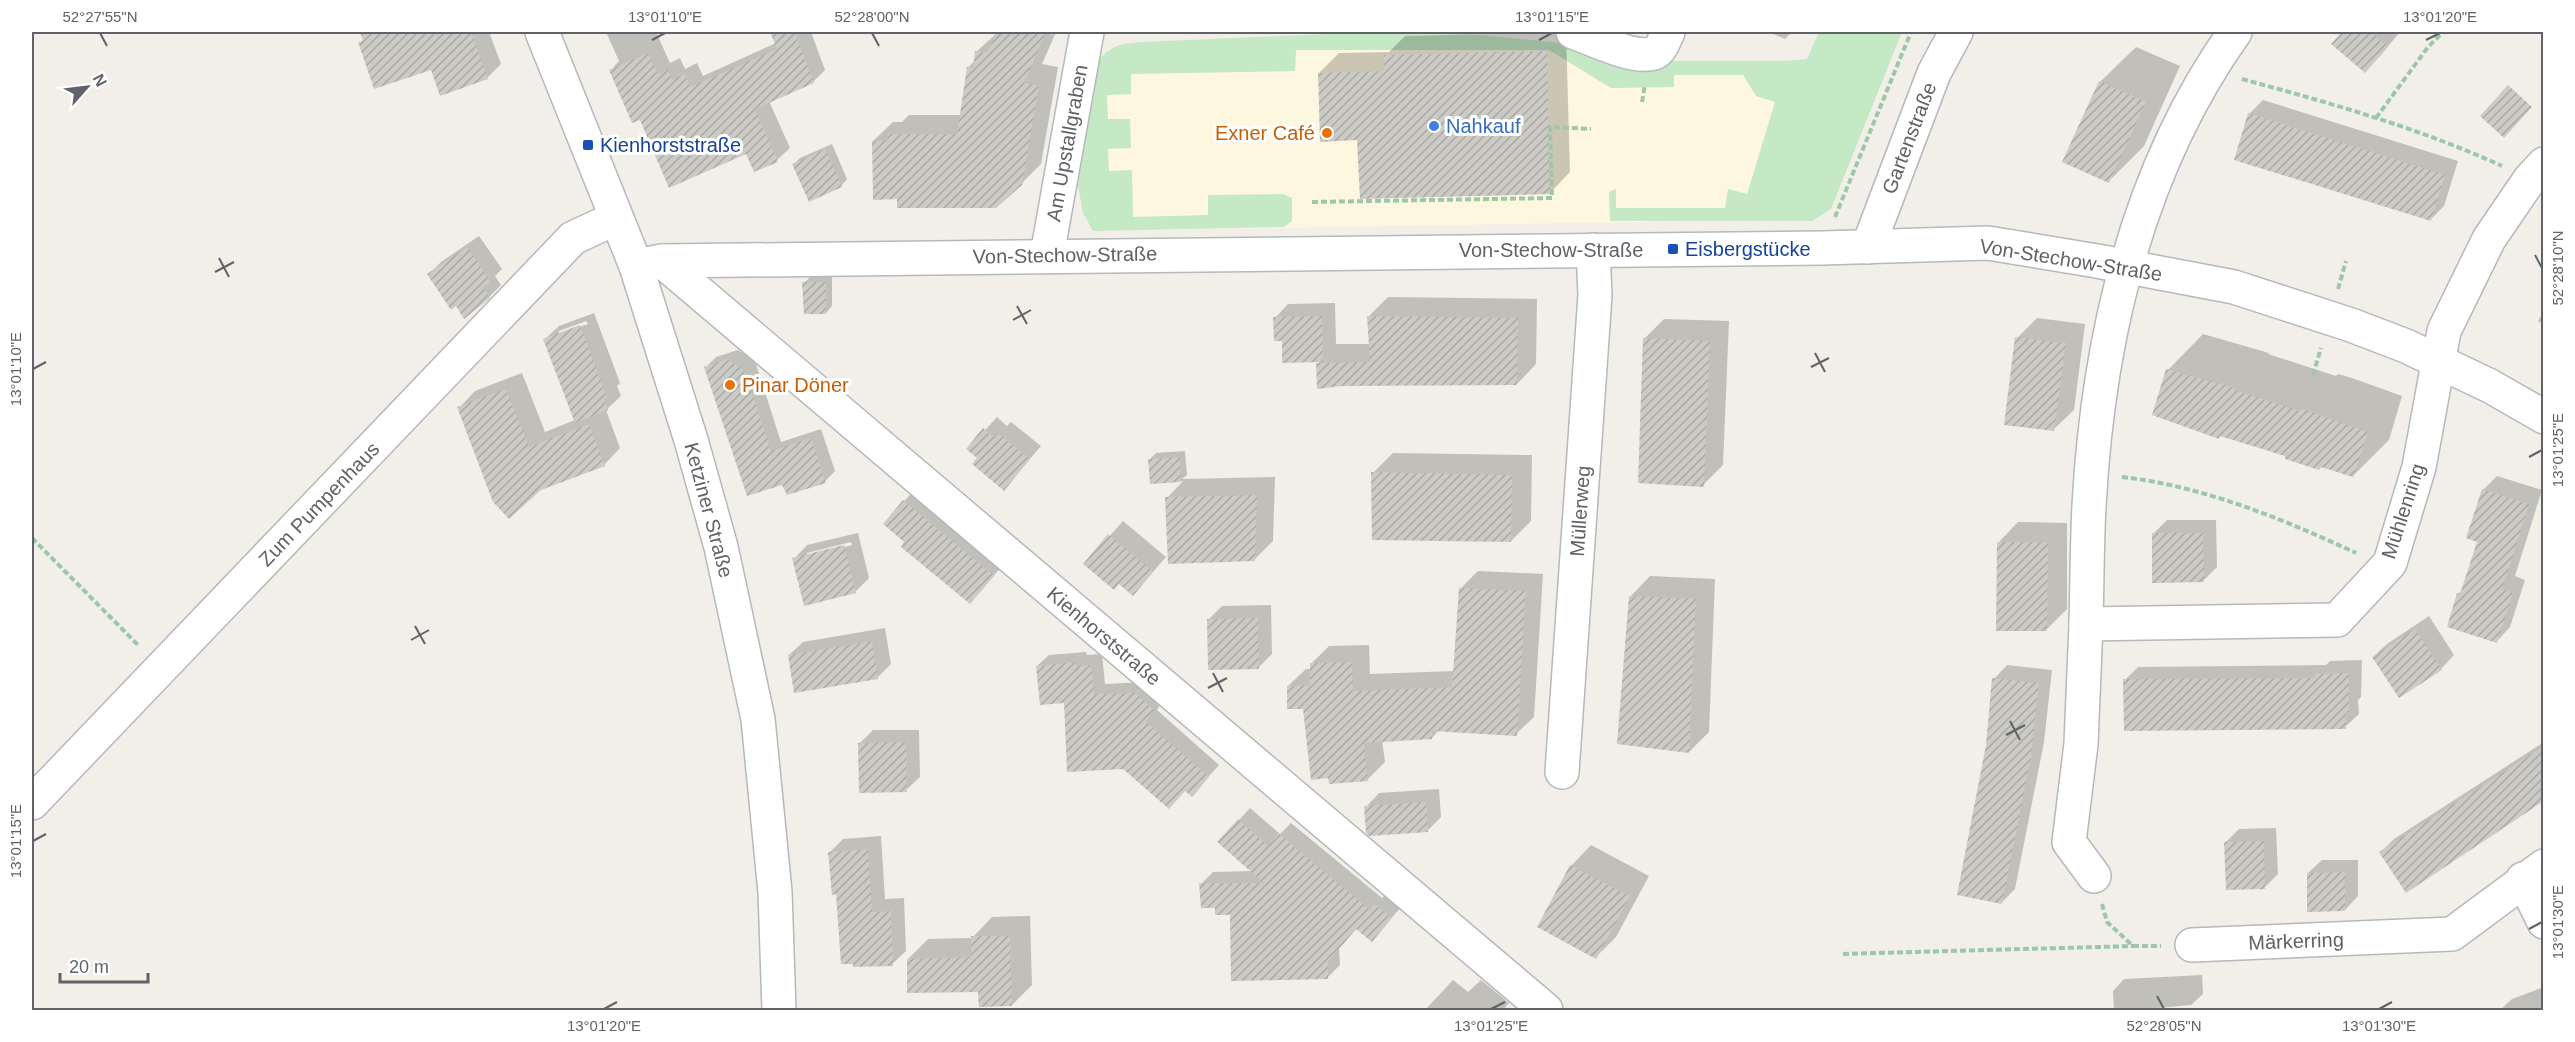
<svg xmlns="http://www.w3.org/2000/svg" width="2575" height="1042" font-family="Helvetica,sans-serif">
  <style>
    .commercial { fill: #fef7e0 }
    .grass { fill: #c5e8c5 }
    .shadow { fill: #0003; fill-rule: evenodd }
    .building { fill: url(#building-hatch) }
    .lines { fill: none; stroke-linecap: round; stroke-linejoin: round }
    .minor-casing { stroke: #b5b8bc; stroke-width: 36 }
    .path { stroke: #9cc7a9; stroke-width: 4; stroke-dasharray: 6 3; stroke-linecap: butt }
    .minor { stroke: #fff; stroke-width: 33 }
    .ticks { fill: none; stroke: #5f6368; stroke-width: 2 }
    .shop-dot { fill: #3f7fe0; stroke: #fff; stroke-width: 2 }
    .food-dot { fill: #e8710a; stroke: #fff; stroke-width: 2 }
    .transit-dot { fill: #1a4fb4; stroke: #fff; stroke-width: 2 }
    .labels { text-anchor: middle; stroke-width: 6; stroke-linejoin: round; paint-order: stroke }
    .shop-label { font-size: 20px; fill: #366cbe; stroke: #fff; text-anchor: start }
    .food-label { font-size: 20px; fill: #c56008; stroke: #fff; text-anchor: end }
    .street-label { font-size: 20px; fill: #5f6368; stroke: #fff }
    .transit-label { font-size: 20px; fill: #164399; stroke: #fff; text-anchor: start }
    .neatline { fill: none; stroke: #5f6368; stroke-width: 2 }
    .ticks-label { font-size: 15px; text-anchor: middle; fill: #5f6368 }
  </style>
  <defs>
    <pattern id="building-hatch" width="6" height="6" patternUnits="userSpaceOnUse" patternTransform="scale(1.5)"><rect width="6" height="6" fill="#cccac5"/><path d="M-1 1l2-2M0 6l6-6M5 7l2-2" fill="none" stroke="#a9a8a4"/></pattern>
  </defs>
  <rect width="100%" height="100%" fill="#f1efe8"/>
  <polygon class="commercial" points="1372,32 1433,32 1657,71 1781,61 1757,220 1093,231 1083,213 1078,186 1108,49 1118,44 1141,42"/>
  <path class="grass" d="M1372 32H1447L1552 42 1646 61H1781L1807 59 1819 32H1902L1831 209 1812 221H1610L1609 192 1616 189V208H1725L1728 189 1747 194 1775 102 1756 96 1743 75H1674V87L1611 88 1549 50H1296L1295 71 1131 74V94L1107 95 1108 119H1130L1131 148 1108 149 1109 171 1132 170 1133 217 1208 215V195L1283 194 1292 198V221L1284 227 1093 231 1083 213 1078 186 1098 61C1113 44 1119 44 1141 42Z"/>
  <g class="shadow">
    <polygon points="361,32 430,32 435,48 441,42 469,32 489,32 501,64 487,78 431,64 360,43 364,39"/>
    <polygon points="606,32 656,32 670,63 680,58 685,69 697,63 703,76 776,43 774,32 811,32 825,70 813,82 769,101 790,148 777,160 755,170 747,152 640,118 611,70 619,61"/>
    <polygon points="998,32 1045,32 1053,35 1052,32 1056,32 1042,64 1058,67 1041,164 1021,184 899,197 873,141 893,122 902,122 909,115 961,115 968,68 975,60 976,52"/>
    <polygon points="1566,32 1570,172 1550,193 1359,139 1319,73 1339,53 1389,52 1405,36"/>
    <polygon points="1769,32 1792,32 1785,39"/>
    <polygon points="2344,32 2400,32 2378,58 2334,44"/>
    <polygon points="2136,47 2180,66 2144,146 2109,181 2100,82"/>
    <polygon points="2263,100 2458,161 2444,206 2431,219 2249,114"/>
    <polygon points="832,144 847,179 841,186 793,165 800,158"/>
    <polygon points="479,236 502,269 495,276 501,285 489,297 456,304 429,274 441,262"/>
    <polygon points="810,277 832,277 832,306 826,313 804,283"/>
    <polygon points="1388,297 1537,299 1536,364 1517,384 1318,364 1321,361 1283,339 1275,318 1288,304 1335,303 1336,344 1370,344 1369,316"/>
    <polygon points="2544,311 2544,324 2538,321"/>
    <path d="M594 313 620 383 617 386 621 396 606 410 620 448 604 465 540 489 459 408 475 391 522 373 545 432 575 420 545 339 559 326ZM586 321 588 324 559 334V331Z"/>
    <polygon points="2037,318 2085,324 2074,410 2053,430 2017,338"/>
    <polygon points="1664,319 1729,321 1723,465 1703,485 1644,339"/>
    <polygon points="2203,334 2269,353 2268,354 2336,376 2338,374 2352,378 2402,396 2389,440 2353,476 2287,455 2168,370"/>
    <polygon points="738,350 755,361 781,442 821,429 835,471 825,481 783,483 705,368 716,357"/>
    <polygon points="997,417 1007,426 1011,422 1041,446 1004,489 979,458 968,449"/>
    <polygon points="1185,451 1187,475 1182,479 1275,477 1273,541 1254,560 1167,498 1183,481 1151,483 1150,459 1156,453"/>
    <polygon points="1393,453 1532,455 1531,521 1511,541 1373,473"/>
    <polygon points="2497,476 2542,490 2515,576 2525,580 2510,627 2497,641 2458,594 2464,589 2479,541 2483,490"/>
    <polygon points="916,489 1005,563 970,602 907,542 904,501"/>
    <polygon points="2167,520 2216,520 2217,567 2203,581 2153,534"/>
    <polygon points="1123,521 1166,557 1146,580 1085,564"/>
    <polygon points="2018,522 2067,523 2067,609 2047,629 1998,543"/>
    <path d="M858 533 869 578 855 592 794 559 807 545ZM851 542 852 545 807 556V553Z"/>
    <polygon points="1478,571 1543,574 1534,717 1516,734 1439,730 1432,738 1382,740 1385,762 1367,780 1288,686 1306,669 1311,669 1311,664 1329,646 1369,645 1370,674 1454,671 1460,589"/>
    <polygon points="1650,576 1715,579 1709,732 1689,752 1630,597"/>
    <polygon points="1271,605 1272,654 1259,667 1208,620 1222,606"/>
    <polygon points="2429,616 2454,655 2441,669 2373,657 2387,644"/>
    <polygon points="885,628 891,664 877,678 789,655 803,642"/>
    <polygon points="1086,652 1087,655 1102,654 1105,684 1146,682 1164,698 1157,710 1219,765 1192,795 1065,701 1037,666 1049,655"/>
    <polygon points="2362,660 2361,697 2358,700 2359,714 2345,727 2125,680 2138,667 2326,665 2330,661"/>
    <polygon points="2007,665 2052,670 2044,742 2015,889 2002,902 1994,679"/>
    <polygon points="873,730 919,730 920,777 906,790 859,744"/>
    <polygon points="2544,742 2544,800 2381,852 2394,839"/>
    <polygon points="1439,789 1441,817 1427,831 1366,807 1379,793"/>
    <polygon points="1250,808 1280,834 1291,823 1382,898 1387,893 1402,906 1383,928 1357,927 1339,948 1340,965 1328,977 1232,913 1217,906 1201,884 1213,872 1254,871 1239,820"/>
    <polygon points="2276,828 2278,874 2264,888 2226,842 2239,829"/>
    <polygon points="881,836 885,899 904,898 906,951 892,964 838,893 830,852 843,839"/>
    <polygon points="1591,845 1649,876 1616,937 1596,957 1539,926 1571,866"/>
    <polygon points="2322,860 2358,860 2358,896 2345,910 2308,873"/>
    <polygon points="1030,916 1032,985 1012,1005 908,959 928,939 972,938 992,917"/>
    <polygon points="2202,975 2203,994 2191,1005 2158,1008 2155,1010 2114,1010 2113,991 2124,979"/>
    <polygon points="1453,980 1468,992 1481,980 1509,1003 1503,1010 1425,1010"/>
    <polygon points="2544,987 2544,1010 2500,1010 2512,999"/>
  </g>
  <g class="building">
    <polygon points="360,32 471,32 488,79 440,96 431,70 374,89 358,42 363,41"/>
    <polygon points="770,32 795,32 814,83 755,109 778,162 754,172 746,154 669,188 640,120 632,123 609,70 648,53 658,74 668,70 672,80 685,74 690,87 777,49"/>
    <polygon points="997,32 1046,32 1024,83 1039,86 1022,185 996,208 897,208 897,199 873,200 872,141 888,141 888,134 957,134 967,67 973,68 975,51 987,53"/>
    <polygon points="2342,32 2371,32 2388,47 2365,73 2331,44"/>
    <polygon points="1547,51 1550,194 1360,199 1357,140 1320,142 1318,73 1384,71 1384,55"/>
    <polygon points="2099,81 2146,102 2109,183 2062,162"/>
    <polygon points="2508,85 2532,107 2504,138 2480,116"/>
    <polygon points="2248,113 2445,175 2431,221 2234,160"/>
    <polygon points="825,149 842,187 809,202 792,164"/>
    <polygon points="467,247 491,282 483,287 490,298 464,319 456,306 451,310 427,274"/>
    <polygon points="802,282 826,282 826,314 804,314"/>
    <polygon points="1322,316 1323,362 1282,363 1282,341 1274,341 1273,317"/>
    <polygon points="1367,316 1518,318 1517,385 1342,386 1317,389 1316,363 1370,362"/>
    <polygon points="580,325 607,398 604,399 608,410 575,423 543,339"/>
    <polygon points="2015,337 2066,343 2054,431 2004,425"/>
    <polygon points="1643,338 1710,341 1704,487 1638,483"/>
    <polygon points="727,359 745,371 771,451 811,438 826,483 787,495 782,485 747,496 704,367"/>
    <polygon points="2166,369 2235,388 2234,390 2300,411 2301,409 2316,414 2368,432 2353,477 2321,467 2319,470 2285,459 2285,456 2220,436 2219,439 2152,415"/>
    <polygon points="506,389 529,447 589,424 605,466 541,490 509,519 493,502 457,407"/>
    <polygon points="983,428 994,437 998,433 1030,459 1004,491 972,464 977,458 966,449"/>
    <polygon points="1180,457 1181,482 1150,484 1148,459"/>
    <polygon points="1371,472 1512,475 1511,542 1372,540"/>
    <polygon points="2482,489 2529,504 2502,590 2513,593 2497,643 2447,627 2457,593 2460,594 2477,542 2466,538"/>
    <polygon points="1257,495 1255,561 1168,564 1165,497"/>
    <polygon points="903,500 994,576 970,604 901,547 904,542 883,524"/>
    <polygon points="2152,533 2203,533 2204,582 2152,583"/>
    <polygon points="1108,534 1153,572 1133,596 1119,584 1114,590 1083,564"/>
    <polygon points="1997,542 2048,542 2047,631 1996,631"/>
    <polygon points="844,545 856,593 804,606 792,558"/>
    <polygon points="1459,588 1526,591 1517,736 1432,731 1432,739 1364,743 1368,781 1329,784 1328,778 1311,780 1303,709 1287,709 1287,686 1310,685 1310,663 1352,662 1353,691 1452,687"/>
    <polygon points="1629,596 1696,599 1689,753 1617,744"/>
    <polygon points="1258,618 1259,669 1208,670 1207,619"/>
    <polygon points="2415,629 2442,670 2399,698 2372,657"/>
    <polygon points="872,641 878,679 794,693 788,655"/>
    <polygon points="1075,662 1076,666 1091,665 1094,694 1135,693 1154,710 1146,722 1209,777 1192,797 1185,791 1169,809 1123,769 1067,772 1064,703 1040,705 1036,666"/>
    <polygon points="2349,673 2349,712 2345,712 2346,729 2124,731 2123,679 2315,678 2314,674"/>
    <polygon points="1992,678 2039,683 2031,757 2002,904 1957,895 1986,745"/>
    <polygon points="906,742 907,792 859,793 858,743"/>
    <polygon points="2544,746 2544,801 2406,893 2379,852"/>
    <polygon points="1426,802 1428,832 1369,836 1366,833 1364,806"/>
    <polygon points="1238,819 1268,846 1278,833 1370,910 1374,904 1392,918 1372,942 1356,929 1328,962 1328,979 1231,981 1230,915 1215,915 1215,908 1201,908 1199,883 1264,883 1217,842"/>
    <polygon points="2264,841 2265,889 2226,890 2224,842"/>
    <polygon points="868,849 872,912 891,911 893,966 853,967 853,964 841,964 836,894 832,895 828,852"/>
    <polygon points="1570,865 1630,896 1596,959 1537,927"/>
    <polygon points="2345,872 2345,911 2307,912 2307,873"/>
    <polygon points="971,936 1010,936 1012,1006 979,1007 978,992 907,993 907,959 971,957"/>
  </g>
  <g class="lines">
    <g class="minor-casing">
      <g id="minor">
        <polyline points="542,32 636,266 691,440 721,547 758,719 775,892 779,1010"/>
        <path d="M1573 32C1591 38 1638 62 1656 52 1662 48 1665 38 1668 32"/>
        <path d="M2235 32C2137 170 2098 339 2089 506 2087 545 2087 585 2086 624L2337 620 2390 563 2419 467 2444 331 2489 239 2530 179 2544 164"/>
        <polyline points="1868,247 1934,73 1956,32"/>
        <polyline points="1047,255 1087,32"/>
        <polyline points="662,261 1546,1010"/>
        <polyline points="636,266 662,261 1823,248 1988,243 2097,261 2234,287 2351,325 2406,346 2490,386 2544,417"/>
        <polyline points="2086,624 2081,744 2069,842 2094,876"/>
        <polyline points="1562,772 1595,295 1593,250"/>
        <polyline points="32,803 573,238 616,218"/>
        <polyline points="2523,879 2544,922"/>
        <polyline points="2192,945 2452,934 2544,866"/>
      </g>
    </g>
    <g class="path">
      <path d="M2242 79C2330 103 2419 128 2502 166"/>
      <polyline points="1642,102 1645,85"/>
      <polyline points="2376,118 2428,47 2443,32"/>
      <polyline points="1312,202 1552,198 1550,127 1591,129"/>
      <polyline points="1835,217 1911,32"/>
      <polyline points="2338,289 2346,261"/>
      <polyline points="2313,375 2321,348"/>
      <path d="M2122 477C2203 486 2283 519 2356 553"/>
      <polyline points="32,538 139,646"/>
      <polyline points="2102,904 2107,922 2133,946 2161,946"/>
      <polyline points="1843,954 2133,946"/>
    </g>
    <use href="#minor" class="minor"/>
  </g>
  <path class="ticks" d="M100 33 107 46M872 33 879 46M652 40 665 33M1539 40 1552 33M2426 40 2440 33M2535 255 2542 268M219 258 229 277M215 272 234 262M1017 306 1027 324M1013 320 1031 310M1815 353 1825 372M1811 367 1829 358M33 369 46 362M2529 457 2542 450M415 626 425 644M411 640 429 630M1213 673 1223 692M1208 688 1227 678M2010 721 2020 740M2006 735 2025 725M33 841 46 834M2529 929 2542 922M2157 996 2164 1009M604 1009 617 1002M1491 1009 1505 1002M2379 1009 2392 1002"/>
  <circle class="shop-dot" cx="1434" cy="126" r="6"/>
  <g class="food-dot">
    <circle cx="1327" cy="133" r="6"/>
    <circle cx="730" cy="385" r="6"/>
  </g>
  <g class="transit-dot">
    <rect x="582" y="139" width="12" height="12" rx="3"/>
    <rect x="1667" y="243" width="12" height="12" rx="3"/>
  </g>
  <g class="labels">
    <g class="shop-label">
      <text x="1446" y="133">Nahkauf</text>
    </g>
    <g class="food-label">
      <text x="1315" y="140">Exner Café</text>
      <text x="742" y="392" text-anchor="start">Pinar Döner</text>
    </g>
    <g class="street-label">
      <text transform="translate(1909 138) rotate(-69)" y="7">Gartenstraße</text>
      <text transform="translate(1067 143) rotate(-80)" y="7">Am Upstallgraben</text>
      <text x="1551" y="257">Von-Stechow-Straße</text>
      <text transform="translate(1065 255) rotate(-1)" y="7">Von-Stechow-Straße</text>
      <text transform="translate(2071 260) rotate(9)" y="7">Von-Stechow-Straße</text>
      <text transform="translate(319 504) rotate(-46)" y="7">Zum Pumpenhaus</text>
      <text transform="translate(709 510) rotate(75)" y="7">Ketziner Straße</text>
      <text transform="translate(1580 511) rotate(-86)" y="7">Müllerweg</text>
      <text transform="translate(2403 511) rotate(-72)" y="7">Mühlenring</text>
      <text transform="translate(1104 636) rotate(40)" y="7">Kienhorststraße</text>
      <text transform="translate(2296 941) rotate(-2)" y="7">Märkerring</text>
    </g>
    <g class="transit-label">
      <text x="600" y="152">Kienhorststraße</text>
      <text x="1685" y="256">Eisbergstücke</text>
    </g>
  </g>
  <rect width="2575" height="1042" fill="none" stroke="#ffffff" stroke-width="66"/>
  <g transform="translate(87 87) rotate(62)" stroke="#ffffff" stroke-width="4.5" paint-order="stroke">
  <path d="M0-4.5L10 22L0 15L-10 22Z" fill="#5f6368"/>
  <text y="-9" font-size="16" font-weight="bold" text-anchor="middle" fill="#5f6368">N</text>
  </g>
  <path d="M60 973v9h88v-9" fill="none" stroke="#5f6368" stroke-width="3"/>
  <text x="69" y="973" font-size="18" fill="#5f6368" stroke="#ffffff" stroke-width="4.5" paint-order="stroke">20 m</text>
  <rect x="33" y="33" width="2509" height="976" class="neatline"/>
  <g class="ticks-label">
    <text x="100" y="22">52°27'55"N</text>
    <text x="665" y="22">13°01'10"E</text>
    <text x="872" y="22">52°28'00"N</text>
    <text x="1552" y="22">13°01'15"E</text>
    <text x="2440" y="22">13°01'20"E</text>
    <text transform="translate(2558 268) rotate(-90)" y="5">52°28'10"N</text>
    <text transform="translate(16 369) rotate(-90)" y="5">13°01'10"E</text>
    <text transform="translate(2558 450) rotate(-90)" y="5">13°01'25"E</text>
    <text transform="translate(16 841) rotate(-90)" y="5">13°01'15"E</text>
    <text transform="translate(2558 922) rotate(-90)" y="5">13°01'30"E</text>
    <text x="604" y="1031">13°01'20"E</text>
    <text x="1491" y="1031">13°01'25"E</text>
    <text x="2164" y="1031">52°28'05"N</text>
    <text x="2379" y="1031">13°01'30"E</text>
  </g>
</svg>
